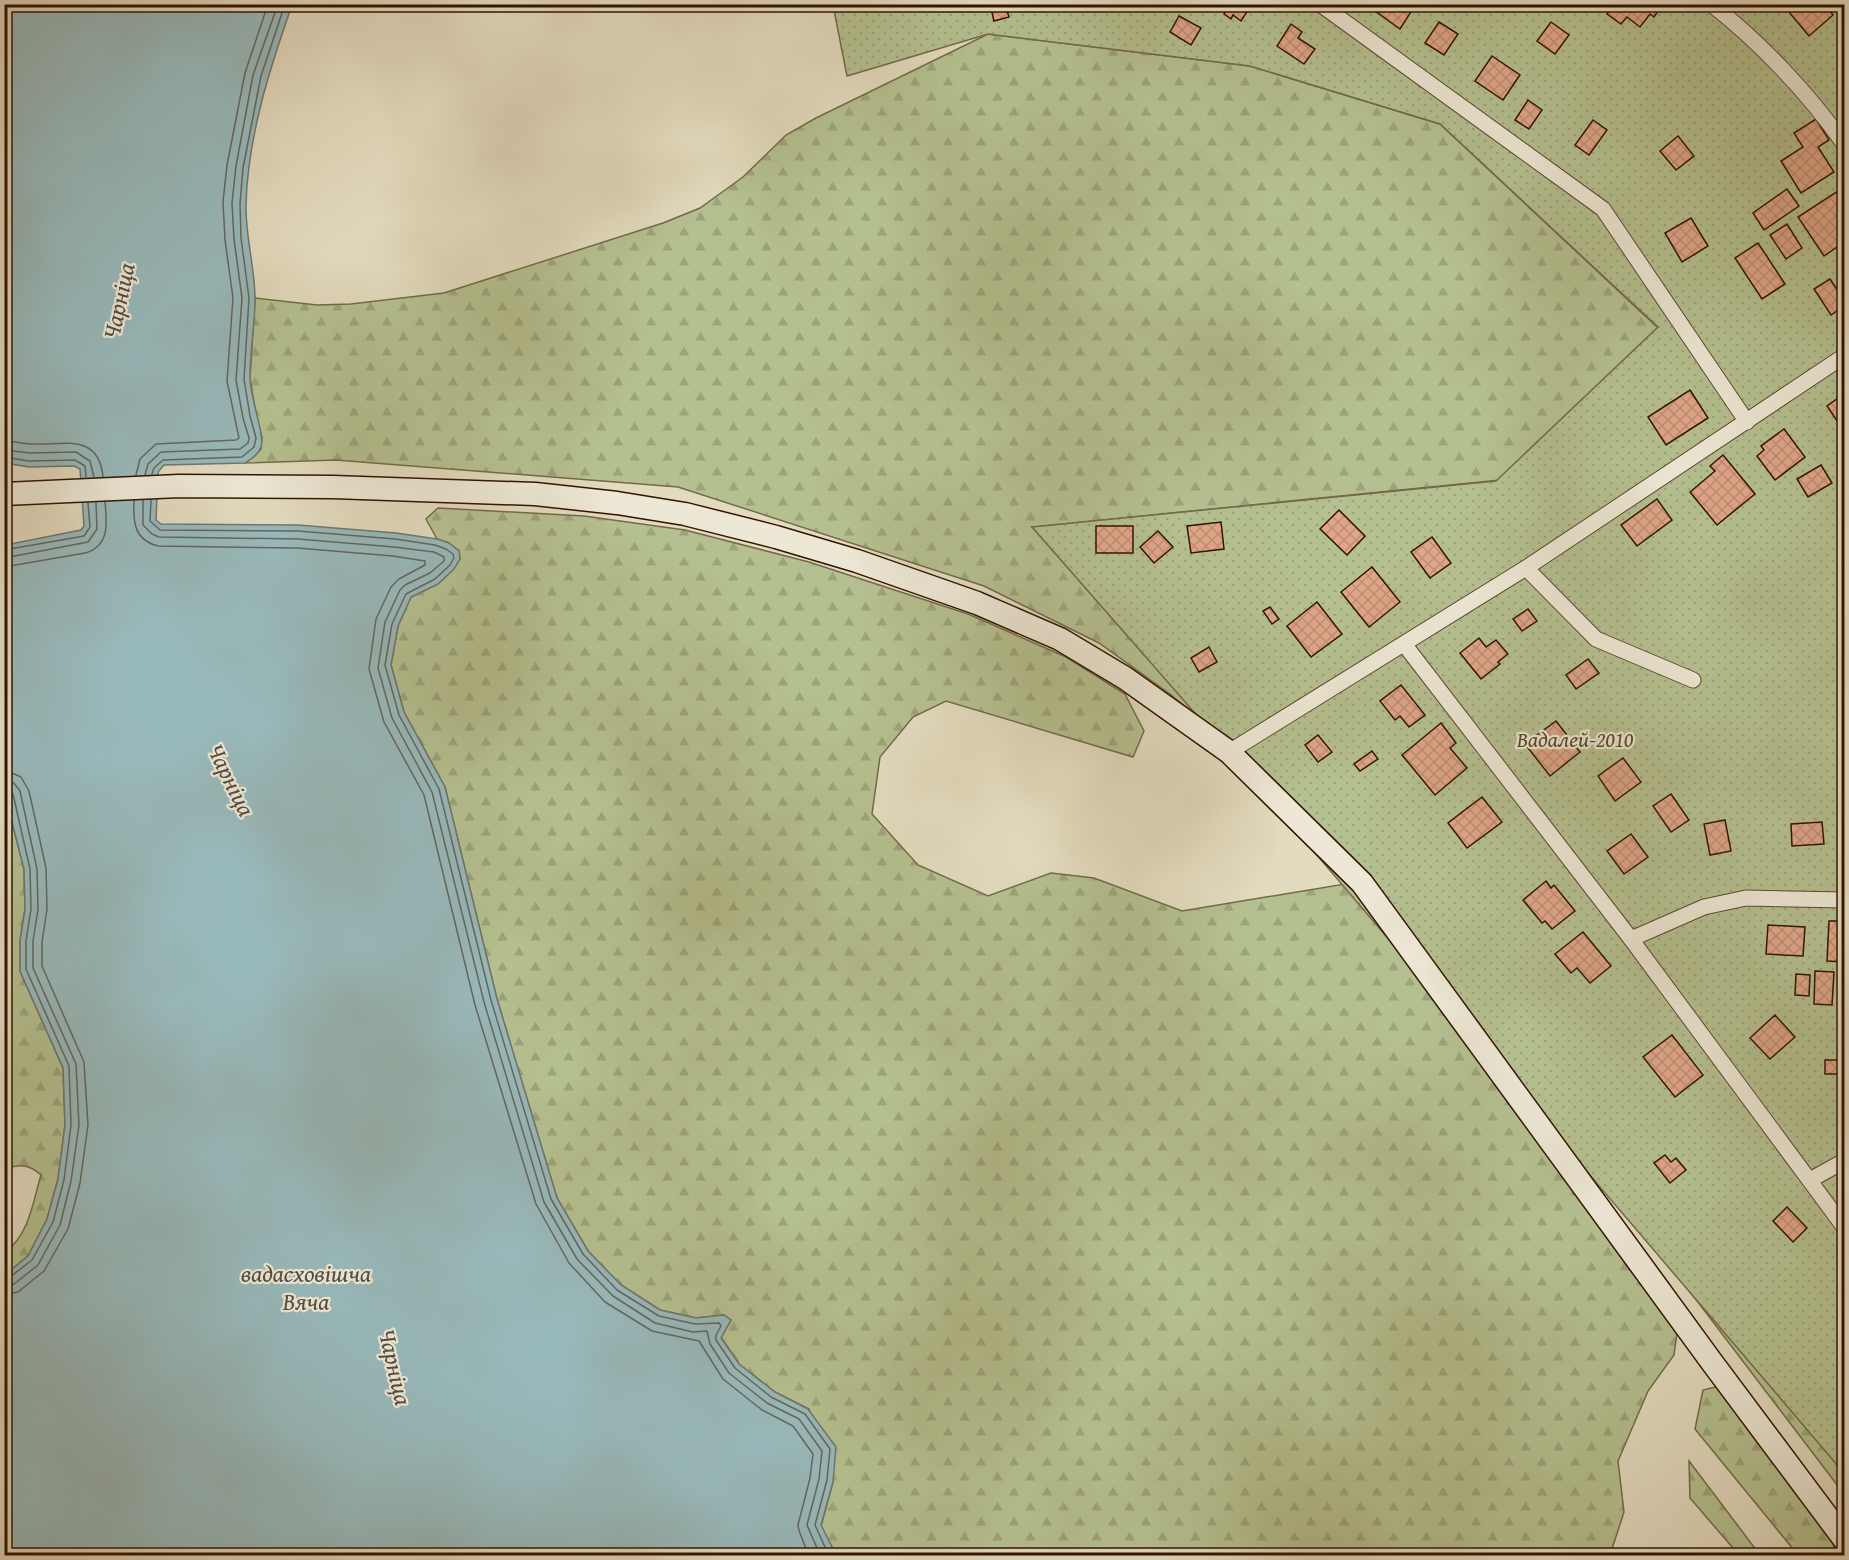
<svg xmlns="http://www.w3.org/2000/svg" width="1849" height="1560" font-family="'Gentium Book Plus',serif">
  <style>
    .forest { fill: url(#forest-firs); stroke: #736a48; stroke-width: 1.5 }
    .park { fill: url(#park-dots); stroke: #736a48; stroke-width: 1.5 }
    .water { fill: #98b9bb; stroke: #6f7770; stroke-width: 1.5 }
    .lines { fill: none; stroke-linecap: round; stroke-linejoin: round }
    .shore { stroke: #64665e; stroke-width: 1.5 }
    .building { fill: url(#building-cross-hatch); stroke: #311300; stroke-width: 1.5 }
    .street-casing { stroke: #5e4530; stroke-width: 17 }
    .secondary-casing { stroke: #311300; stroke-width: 25 }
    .street { stroke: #ede8d5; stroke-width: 15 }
    .secondary { stroke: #ede8d5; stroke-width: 22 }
    .labels { text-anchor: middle; stroke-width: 4.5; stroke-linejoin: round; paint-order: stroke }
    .park-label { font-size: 22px; font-style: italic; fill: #59472b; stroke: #ede8d5 }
    .water-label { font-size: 24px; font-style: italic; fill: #554d41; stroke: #ede8d5 }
  </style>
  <defs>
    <pattern id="forest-firs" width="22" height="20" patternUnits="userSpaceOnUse" patternTransform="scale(1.5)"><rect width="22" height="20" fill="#b5c090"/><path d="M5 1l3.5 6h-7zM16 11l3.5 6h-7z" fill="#9ca47a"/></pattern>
    <pattern id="park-dots" width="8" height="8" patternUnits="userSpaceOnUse" patternTransform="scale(1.5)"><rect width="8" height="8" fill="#b5c090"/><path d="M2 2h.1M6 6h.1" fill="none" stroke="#9ca47a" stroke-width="1.8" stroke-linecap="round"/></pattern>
    <pattern id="building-cross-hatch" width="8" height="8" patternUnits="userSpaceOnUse" patternTransform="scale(1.5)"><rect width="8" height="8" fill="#dfa688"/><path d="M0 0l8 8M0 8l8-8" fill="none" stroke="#c08e74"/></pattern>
  </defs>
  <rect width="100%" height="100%" fill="#e3dbbf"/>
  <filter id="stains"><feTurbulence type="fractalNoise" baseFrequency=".00333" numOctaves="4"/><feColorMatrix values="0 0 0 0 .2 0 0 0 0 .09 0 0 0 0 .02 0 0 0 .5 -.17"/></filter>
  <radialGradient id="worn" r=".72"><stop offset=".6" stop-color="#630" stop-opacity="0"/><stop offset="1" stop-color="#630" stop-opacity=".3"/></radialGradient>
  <g class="forest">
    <polygon points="988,34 1250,66 1440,124 1658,328 1662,379 1616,418 1596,447 1594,481 1582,501 1535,525 1510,479 1032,527 1351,810 1519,935 1551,1066 1668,1193 1844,1437 1844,1494 1356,853 1170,694 1099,643 984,586 678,487 336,460 245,463 255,456 261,449 262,437 256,415 250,378 255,298 317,305 351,304 444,293 663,223 700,208 743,177 786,135 816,118"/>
    <polygon points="438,508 584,516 685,530 809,562 968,614 1066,657 1125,694 1144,731 1133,757 946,701 913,717 880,757 872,814 918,865 988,896 1051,873 1094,878 1182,911 1351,883 1677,1333 1674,1355 1648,1391 1618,1461 1624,1512 1610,1555 829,1555 832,1547 821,1526 833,1482 809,1409 775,1392 739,1364 721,1337 731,1320 724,1315 696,1318 660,1310 621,1285 588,1251 557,1198 497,999 445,787 404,712 391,665 398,626 411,597 438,584 460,559 459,551 449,543 437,539 426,519"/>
    <path d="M4 779 12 822 24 869 25 909 20 941V971L63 1068 65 1125 58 1179 47 1219 28 1256 5 1275V1253C30 1232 32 1205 41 1175 29 1164 20 1164 5 1169Z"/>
    <polygon points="1719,1386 1832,1533 1834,1550 1816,1555 1798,1555 1695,1429 1703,1390"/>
    <polygon points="1689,1461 1760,1555 1739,1555 1690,1498"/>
  </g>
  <polygon class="park" points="833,5 1844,5 1844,1473 1229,752 1032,527 1496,481 1658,327 1440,124 1250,66 988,34 847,76"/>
  <path class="water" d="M5 5H292C270 68 248 135 246 204 245 236 255 267 255 299 255 325 250 350 250 376 249 395 265 434 261 447 258 455 251 459 245 463L164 465 158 472 156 520 161 524 298 525 396 533 437 539 449 543 459 551 460 559 454 569 438 584 411 597 398 626 391 665 404 712 445 787 497 999 557 1198 588 1251 621 1285 660 1310 696 1318 724 1315 731 1320 721 1338 739 1364 775 1392 808 1409 836 1447 833 1482 821 1525 832 1547 829 1556H5V1275L28 1256 47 1219 58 1179 65 1125 63 1068 20 971V941L25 909 24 869 12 822 4 779 5 545 81 530 84 526 80 469 74 466 29 467 5 463Z"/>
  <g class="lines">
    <g class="shore">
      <path d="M4 441C14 441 23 444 33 444 64 445 99 433 103 477"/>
      <polyline points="4,450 30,453 76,452 90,461 94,477"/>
      <polyline points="4,457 29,461 75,460 85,466 86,477"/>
      <polyline points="152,474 154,468 163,460 242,457 254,447 256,438 250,416 244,379 249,298 241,238 240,204 243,168 261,76 285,4"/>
      <polyline points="136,475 140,459 156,444 236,440 239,438 227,381 233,298 225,240 223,202 227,165 245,73 268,4"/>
      <polyline points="145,475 148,464 161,452 240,449 248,443 249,438 243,418 236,380 242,298 234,239 232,203 236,166 253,75 278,4"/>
      <polyline points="143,500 143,525 152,534 159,537 298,539 394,547 434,552 444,557 444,561 430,573 405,585 400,590 385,622 378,668 392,718 432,792 484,1002 544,1202 577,1259 613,1296 655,1323 693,1332 707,1331 710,1344 729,1373 767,1403 799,1419 822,1451 819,1479 807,1525 817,1548 816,1556"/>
      <polyline points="151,500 150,521 160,530 298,531 395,539 435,545 446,549 453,554 454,558 450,565 435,579 406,594 392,624 385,665 399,715 439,789 491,1000 551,1199 583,1254 617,1290 659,1316 695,1324 719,1323 721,1326 716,1335 716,1340 735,1368 771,1397 805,1414 830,1449 827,1480 815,1525 825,1547 824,1556"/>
      <path d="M134 501C133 522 134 540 158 546L297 548 393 556 425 561V565L399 579 391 587 376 619 369 669 384 722 424 795 475 1005 536 1204 569 1263 605 1302 652 1331 699 1341 723 1379 762 1410 793 1426 813 1454 810 1478 798 1525C799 1536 807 1545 807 1556"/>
      <polyline points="4,550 84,536 90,527 88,503"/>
      <polyline points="4,558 88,542 97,529 96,503"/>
      <path d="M4 567 85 553C110 546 107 523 105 502"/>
      <polyline points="4,772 12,773 21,777 29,791 46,868 47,909 42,942 42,966 84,1062 88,1125 80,1183 68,1229 44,1271 18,1292 4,1295"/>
      <polyline points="4,781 14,783 20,791 37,869 38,909 33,941 33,968 76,1064 79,1125 71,1181 60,1225 38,1265 14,1284 4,1286"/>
      <polyline points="4,789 10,790 13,794 30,869 31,909 26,941 26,969 69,1066 71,1125 64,1180 53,1222 32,1260 10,1277 4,1279"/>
    </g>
  </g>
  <g class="building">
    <polygon points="990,4 1005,4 1009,17 994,21"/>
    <polygon points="1218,4 1252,4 1241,21 1233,15 1231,19 1224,14 1226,10"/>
    <polygon points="1380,4 1416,4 1400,29 1375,11"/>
    <polygon points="1613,4 1663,4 1654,17 1650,14 1640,27 1627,17 1621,24 1607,14"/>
    <polygon points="1797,4 1824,4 1833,15 1809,36 1789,12"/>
    <polygon points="1179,16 1201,28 1191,45 1170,32"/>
    <polygon points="1439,22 1458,34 1444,55 1425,43"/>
    <polygon points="1551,22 1569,35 1555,54 1537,41"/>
    <polygon points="1291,24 1302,32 1298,38 1315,49 1304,64 1277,46"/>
    <polygon points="1492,56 1520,75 1503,100 1475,81"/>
    <polygon points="1528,100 1542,110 1529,129 1515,120"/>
    <polygon points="1816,119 1829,140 1818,147 1834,172 1801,193 1781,161 1803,147 1794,133"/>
    <polygon points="1593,120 1607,130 1589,155 1575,145"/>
    <polygon points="1678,136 1694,156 1676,170 1660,151"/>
    <polygon points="1787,189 1799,206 1764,230 1753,213"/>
    <polygon points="1841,189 1844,195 1844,242 1824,256 1798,217"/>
    <polygon points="1691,218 1708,246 1682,262 1665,233"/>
    <polygon points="1787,224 1802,248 1786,259 1770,235"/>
    <polygon points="1758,243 1785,284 1762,299 1735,258"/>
    <polygon points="1830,279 1844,300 1844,306 1831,315 1814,289"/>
    <polygon points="1690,390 1708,418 1666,445 1648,417"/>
    <polygon points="1844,394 1844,426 1842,428 1827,406"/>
    <polygon points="1784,429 1805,457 1775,480 1757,456 1764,450 1761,446"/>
    <polygon points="1723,455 1755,494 1717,525 1690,492 1715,471 1710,466"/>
    <polygon points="1821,465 1832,483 1808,497 1797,479"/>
    <polygon points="1657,499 1672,520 1637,546 1621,525"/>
    <polygon points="1339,510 1365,536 1347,555 1320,529"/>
    <polygon points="1221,522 1224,549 1191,553 1187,526"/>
    <rect x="1096" y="526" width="37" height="27"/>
    <polygon points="1158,531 1173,547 1154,563 1140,547"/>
    <polygon points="1432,537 1451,563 1430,578 1411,552"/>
    <polygon points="1372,567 1400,602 1369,627 1341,592"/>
    <polygon points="1317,602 1342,634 1311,657 1287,626"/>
    <polygon points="1270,607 1279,619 1272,624 1263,611"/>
    <polygon points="1528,609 1537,621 1522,631 1513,619"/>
    <polygon points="1479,638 1486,647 1496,640 1508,654 1498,662 1500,664 1481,679 1460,653"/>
    <polygon points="1209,647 1217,662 1199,672 1191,658"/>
    <polygon points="1588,659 1599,673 1576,689 1566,675"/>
    <polygon points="1401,685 1425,715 1409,727 1400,716 1395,720 1380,701"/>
    <polygon points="1556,721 1580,752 1550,776 1525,744"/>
    <polygon points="1441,723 1456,743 1450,748 1467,768 1435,795 1402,755"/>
    <polygon points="1318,735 1332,752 1318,762 1305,745"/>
    <polygon points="1372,751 1378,759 1360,771 1354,764"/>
    <polygon points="1623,758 1641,782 1615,801 1598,776"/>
    <polygon points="1671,794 1689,820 1671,832 1653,806"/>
    <polygon points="1482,797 1502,822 1467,848 1448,823"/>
    <polygon points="1725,820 1731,851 1710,855 1704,824"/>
    <polygon points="1822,822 1824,844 1792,846 1791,824"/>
    <polygon points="1631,834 1648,857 1624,874 1607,851"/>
    <polygon points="1546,881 1551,888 1554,885 1575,911 1552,929 1545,921 1542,923 1523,900"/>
    <polygon points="1829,921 1844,921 1844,962 1827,961"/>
    <polygon points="1768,925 1805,927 1803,956 1766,954"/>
    <polygon points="1583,932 1611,966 1590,983 1577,968 1571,973 1555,954"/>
    <polygon points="1815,971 1834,972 1832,1005 1814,1004"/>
    <polygon points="1796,974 1810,975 1809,996 1795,995"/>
    <polygon points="1775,1015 1795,1037 1770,1059 1750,1038"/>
    <polygon points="1672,1035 1703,1075 1675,1097 1643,1057"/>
    <rect x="1825" y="1060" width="13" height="14"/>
    <rect x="1838" y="1060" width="6" height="55"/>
    <polygon points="1665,1155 1671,1162 1676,1158 1686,1170 1670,1183 1654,1163"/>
    <polygon points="1787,1207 1807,1228 1793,1242 1773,1221"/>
  </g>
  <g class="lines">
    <g class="street-casing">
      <g id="street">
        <polyline points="1320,4 1603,209 1747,422"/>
        <path d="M1711 4C1759 41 1810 95 1844 144"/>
        <polyline points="1526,568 1596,639 1693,680"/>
        <polyline points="1404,644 1631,939 1844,1227"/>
        <polyline points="1229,752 1526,568 1844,356"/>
        <polyline points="1631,939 1704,907 1746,898 1844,900"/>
        <polyline points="1810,1180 1844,1161"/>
      </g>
    </g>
    <g class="secondary-casing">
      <polyline id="secondary" points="4,494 179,486 333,487 535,494 617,503 685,514 776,537 857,561 977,603 1060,639 1125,678 1229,752 1362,883 1711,1361 1844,1539"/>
    </g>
    <use href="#street" class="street"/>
    <use href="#secondary" class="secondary"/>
  </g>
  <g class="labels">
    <g class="park-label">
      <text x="1575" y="747">Вадалей-2010</text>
    </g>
    <g class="water-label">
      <text transform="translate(119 301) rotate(-78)" y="8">Чарніца</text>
      <text transform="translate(231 780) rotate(64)" y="8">Чарніца</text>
      <text x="306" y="1282">вадасховішча<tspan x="306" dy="28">Вяча</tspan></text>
      <text transform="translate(395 1367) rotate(77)" y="8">Чарніца</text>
    </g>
  </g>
  <rect width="1849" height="1560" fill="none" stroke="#e3dbbf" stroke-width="24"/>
  <rect x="6" y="6" width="1837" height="1548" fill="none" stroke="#311300" stroke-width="3"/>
  <rect x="12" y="12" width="1825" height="1536" fill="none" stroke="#311300" stroke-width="1.5"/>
  <rect width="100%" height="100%" filter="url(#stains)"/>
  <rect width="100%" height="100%" fill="url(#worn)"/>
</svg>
